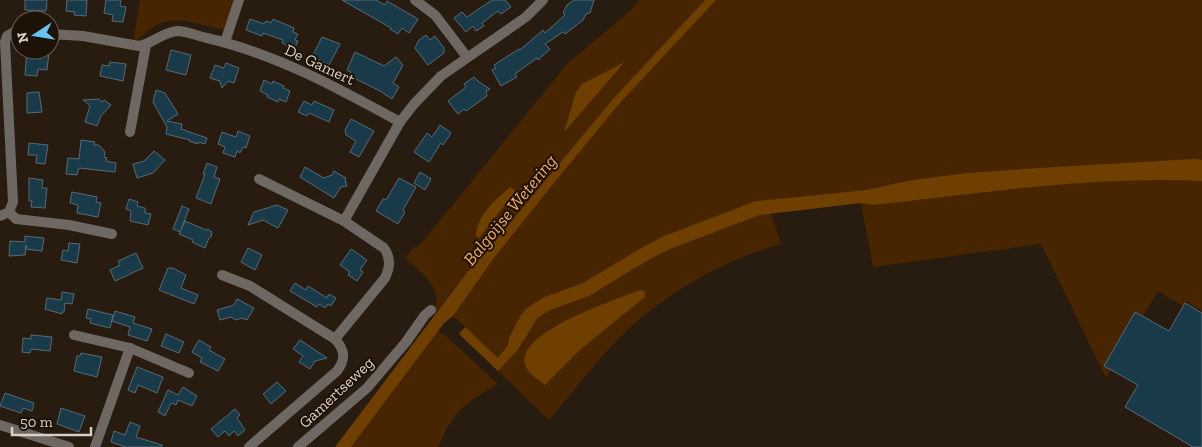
<svg xmlns="http://www.w3.org/2000/svg" width="1202" height="447" font-family="'Zilla Slab',serif">
  <style>
    .green { fill: #462500; fill-rule: evenodd }
    .water { fill: #6f3f00 }
    .building { fill: #193a49; stroke: #576b75 }
    .lines { fill: none; stroke-linecap: round; stroke-linejoin: round }
    .minor { stroke: #6f6862; stroke-width: 10 }
    .labels { text-anchor: middle; stroke-width: 4; stroke-linejoin: round; paint-order: stroke }
    .street-label { font-size: 16px; fill: #d8d0c8; stroke: #1e1207 }
    .water-label { font-size: 18px; font-style: italic; fill: #f4ae69; stroke: #1e1207 }
  </style>
  <rect width="100%" height="100%" fill="#281b10"/>
  <g class="green">
    <path d="M140 0H235L224 30C188 22 165 9 137 41L133 42Z"/>
    <path d="M639 0H705L613 99 486 252 469 270 435 314 433 313C435 308 437 302 436 297 434 281 416 268 405 258L413 248 418 247 568 63 629 12ZM624 63V64L564 131 576 92 582 84Z"/>
    <polygon points="716,0 1202,0 1202,160 1038,168 967,173 912,180 866,190 756,201 664,236 643,247 583,283 542,298 527,308 509,338 508,345 498,359 453,316 494,258 554,183 619,104"/>
    <polygon points="1155,179 1202,181 1202,311 1187,302 1184,307 1158,291 1106,378 1041,244 873,267 861,203 873,205 1060,183"/>
    <path d="M771 213 781 244C718 262 656 298 611 347 589 370 570 396 549 420L498 371 517 351 533 323 548 311 589 296 650 259 670 249 760 215ZM634 292 612 322 582 348 545 385 550 328Z"/>
    <path d="M438 331 446 336 498 384C481 394 462 404 451 422 446 429 442 439 438 447H351Z"/>
  </g>
  <g class="water">
    <polygon points="705,0 716,0 619,104 554,183 494,258 453,316 444,323 351,447 335,447 469,270 486,252 613,99"/>
    <polygon points="625,62 564,132 576,92 582,84"/>
    <path d="M1194 159 1202 160V181C1091 176 982 193 873 205L861 203 760 215 670 249 650 259 589 296 548 311 537 319 517 351 498 371 459 334 465 327 498 358 508 345 509 338 521 315 527 308 542 298 583 283 643 247 664 236 756 201 866 190 912 180 967 173 1038 168Z"/>
    <path d="M510 187 516 191 479 238 476 236C477 214 496 200 510 187Z"/>
    <path d="M641 290 645 292V297L582 348 545 385C539 379 530 376 526 367 512 333 611 302 634 292Z"/>
  </g>
  <g class="building">
    <polygon points="25,0 47,0 46,11 25,10"/>
    <polygon points="67,0 87,0 86,16 74,15 75,12 66,11"/>
    <polygon points="106,0 121,0 120,6 126,7 123,22 112,21 113,15 104,13"/>
    <polygon points="342,0 376,0 385,5 387,1 418,19 409,33 402,28 398,34 390,29 391,28"/>
    <polygon points="492,0 505,0 511,7 501,14 498,11 482,23 484,26 476,31 473,26 466,32 454,18 462,12 467,17"/>
    <polygon points="574,0 594,0 590,13 586,14 583,20 565,34 563,32 545,44 550,49 538,60 537,58 515,74 517,77 501,86 492,70 496,68 494,65 519,49 520,50 543,30 545,33 565,15 563,13 567,5"/>
    <polygon points="250,19 264,24 266,21 271,23 273,19 294,28 293,32 298,34 295,40 298,41 294,50 286,46 287,45 282,43 283,40 263,33 262,36 246,30"/>
    <polygon points="426,35 430,40 435,36 444,48 444,53 428,65 415,48 419,40"/>
    <polygon points="322,37 340,44 329,65 317,60 318,58 313,55"/>
    <polygon points="27,50 49,52 47,70 38,69 37,76 25,75"/>
    <polygon points="171,50 191,55 186,75 166,70"/>
    <polygon points="355,52 384,66 396,57 403,65 393,83 399,87 392,99 380,91 350,76 352,73 347,70"/>
    <polygon points="110,62 126,64 123,81 100,76 102,65 109,66"/>
    <polygon points="226,63 239,68 234,83 228,81 222,88 220,81 210,78 215,65 224,68"/>
    <polygon points="474,77 479,82 490,89 486,91 487,96 466,111 464,109 458,114 448,101 466,87 464,84"/>
    <polygon points="264,80 272,84 273,81 284,86 283,88 290,91 286,102 279,99 278,102 267,97 268,95 260,91"/>
    <polygon points="156,90 165,93 178,114 167,121 182,124 181,129 207,138 205,144 199,142 198,144 189,141 190,140 166,134 167,127 153,102"/>
    <polygon points="36,92 39,92 42,112 27,113 27,93"/>
    <polygon points="99,99 102,102 104,100 111,105 101,116 97,126 85,122 90,106 83,100"/>
    <polygon points="304,101 312,105 314,101 334,110 329,122 309,113 307,116 298,112"/>
    <polygon points="351,119 374,131 359,157 350,152 356,141 346,135 345,130"/>
    <polygon points="440,125 451,133 443,145 441,143 429,162 414,152 427,133 432,137"/>
    <polygon points="238,131 250,136 246,148 243,147 240,153 237,151 235,157 223,153 225,147 218,144 222,132 236,137"/>
    <polygon points="81,140 95,142 94,145 99,145 105,152 104,157 107,158 106,161 116,163 115,172 79,168 77,175 66,174 68,158 79,159"/>
    <polygon points="29,143 48,145 45,164 36,163 37,155 28,155"/>
    <polygon points="154,151 165,160 153,173 137,178 133,164 144,161"/>
    <polygon points="207,163 217,167 214,177 220,179 211,204 196,198 205,174 203,174"/>
    <polygon points="305,167 324,178 332,175 334,171 346,178 345,180 347,186 341,187 334,198 300,177"/>
    <polygon points="420,172 431,179 425,190 414,183"/>
    <polygon points="29,178 43,180 42,188 47,188 45,208 31,207 32,201 29,201"/>
    <polygon points="399,178 416,187 403,210 405,212 398,224 376,211 383,199 386,200"/>
    <polygon points="72,192 97,197 96,202 101,203 98,217 77,213 78,205 70,203"/>
    <polygon points="129,199 138,202 137,206 145,208 145,213 151,214 148,225 130,221 131,211 126,209"/>
    <polygon points="277,205 288,210 278,228 263,220 248,225 254,212"/>
    <polygon points="182,206 189,209 180,232 173,229"/>
    <polygon points="185,221 206,230 208,229 212,232 211,237 209,238 205,248 192,242 193,240 179,234"/>
    <polygon points="25,236 44,238 42,251 26,249 26,245 25,255 9,256 10,241 25,242"/>
    <polygon points="69,243 80,244 77,263 61,260 63,250 68,251"/>
    <polygon points="248,248 262,255 255,270 241,262"/>
    <polygon points="351,249 367,260 360,270 363,272 357,281 348,275 350,272 340,265"/>
    <polygon points="136,253 143,268 115,281 110,270 120,265 118,261"/>
    <polygon points="168,268 173,268 186,275 181,288 198,295 194,304 159,290"/>
    <polygon points="295,283 306,290 308,286 327,298 329,294 336,298 331,306 328,304 325,308 319,304 317,307 290,291"/>
    <polygon points="62,292 74,294 72,304 65,303 64,312 62,312 62,314 45,309 47,298 61,300"/>
    <polygon points="237,299 254,308 247,320 242,318 236,320 231,317 220,320 217,310 234,305"/>
    <polygon points="1185,303 1202,313 1202,447 1193,447 1125,407 1138,385 1104,366 1135,312 1169,331"/>
    <polygon points="88,309 113,315 110,328 90,323 91,319 86,318"/>
    <polygon points="115,311 135,317 133,323 152,329 147,341 128,335 130,327 112,321"/>
    <polygon points="166,334 184,342 179,353 161,346"/>
    <polygon points="31,335 52,337 50,351 31,349 30,353 22,352 23,338 31,339"/>
    <polygon points="199,340 211,347 209,350 225,359 218,371 200,362 202,358 192,352"/>
    <polygon points="300,340 327,358 315,361 310,369 299,362 303,356 293,349"/>
    <polygon points="81,353 102,357 97,377 74,371 77,356 80,356"/>
    <polygon points="137,367 163,377 157,393 138,385 135,393 128,390"/>
    <polygon points="277,382 286,391 271,404 263,394"/>
    <polygon points="183,387 197,396 192,406 178,400 176,405 171,403 165,416 158,412 168,390 178,395"/>
    <polygon points="5,393 34,403 32,411 23,408 21,413 0,406"/>
    <polygon points="61,408 85,416 79,432 57,424"/>
    <polygon points="235,409 240,415 237,418 245,430 238,436 234,431 229,436 225,431 218,437 211,429"/>
    <polygon points="130,422 140,426 136,437 162,445 162,447 126,447 111,442 114,431 125,435"/>
  </g>
  <g class="lines">
    <g class="minor">
      <polyline points="415,0 435,15 467,57"/>
      <path d="M50 34 83 36 139 46C152 44 161 33 177 31 186 31 198 36 207 38 276 54 338 88 400 122"/>
      <polyline points="225,42 239,0"/>
      <polyline points="130,132 146,45"/>
      <path d="M259 179 344 221 384 248C391 258 390 267 385 278L335 339"/>
      <polyline points="9,212 16,219 69,225 112,234"/>
      <polyline points="0,216 9,212 13,202 5,42 7,36 14,32 20,32"/>
      <polyline points="344,221 400,122 414,104 441,76 526,17 543,0"/>
      <path d="M222 275 250 286 335 339C345 350 346 359 337 371L249 447"/>
      <polyline points="74,335 130,348 189,373"/>
      <polyline points="0,425 69,447"/>
      <polyline points="95,447 130,348"/>
      <polyline points="298,447 367,388 406,342 425,315 431,310"/>
    </g>
  </g>
  <g class="labels">
    <g class="street-label">
      <text transform="translate(320 64) rotate(25)" y="6">De Gamert</text>
      <text transform="translate(336 392) rotate(-43)" y="6">Gamertseweg</text>
    </g>
    <g class="water-label">
      <text transform="translate(510 210) rotate(-51)" y="6">Balgoijse Wetering</text>
    </g>
  </g>
  <g transform="translate(35 35) rotate(258)"><circle r="24" fill="#1e1207" stroke="#685e54"/>
  <path d="M0-4L9 19L0 12L-9 19Z" fill="#67c4f0"/>
  <text y="-8" font-size="14" font-weight="bold" text-anchor="middle" fill="#d8d0c8">N</text>
  </g>
  <path d="M12 427v8h79v-8" fill="none" stroke="#d8d0c8" stroke-width="2.5"/>
  <text x="20" y="427" font-size="15" fill="#d8d0c8" stroke="#1e1207" stroke-width="4" paint-order="stroke">50 m</text>
</svg>
